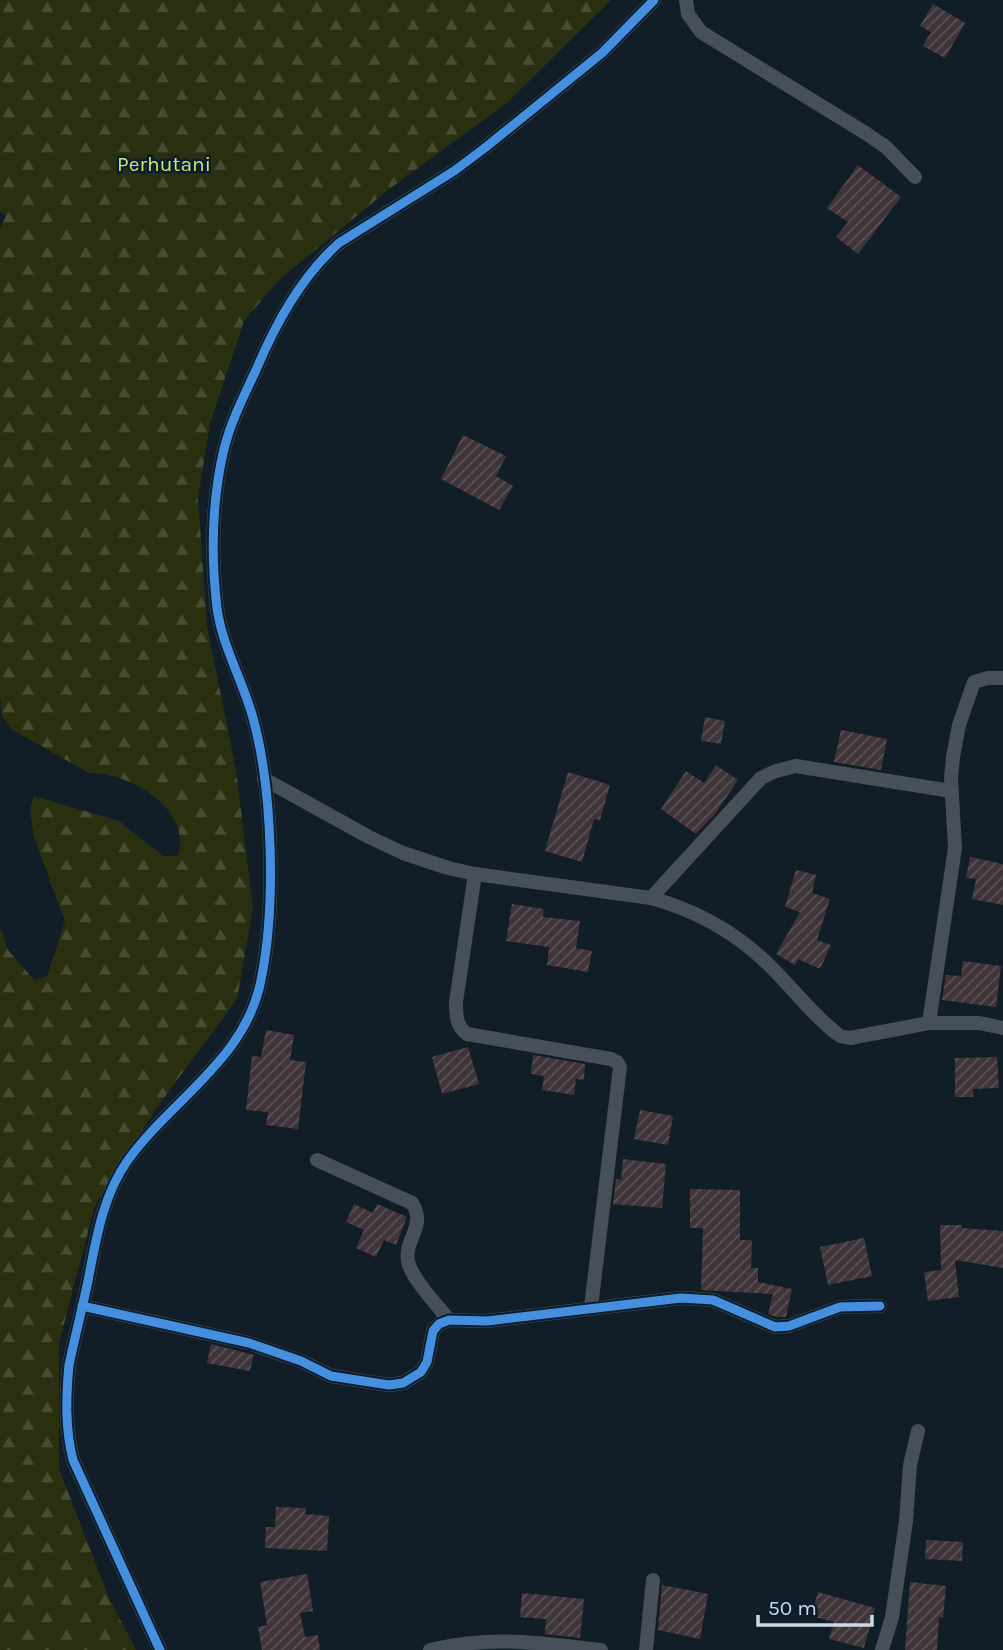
<svg xmlns="http://www.w3.org/2000/svg" width="1003" height="1650" font-family="Karla,sans-serif">
  <style>
    .forest { fill: url(#forest-firs) }
    .building { fill: url(#building-hatch) }
    .lines { fill: none; stroke-linecap: round; stroke-linejoin: round }
    .minor { stroke: #474f58; stroke-width: 14 }
    .cycleway-casing { stroke: #071e31; stroke-width: 13 }
    .cycleway { stroke: #468fdf; stroke-width: 9 }
    .labels { text-anchor: middle; stroke-width: 5; stroke-linejoin: round; paint-order: stroke }
    .park-label { font-size: 21px; fill: #d5e66a; stroke: #071e31 }
  </style>
  <defs>
    <pattern id="forest-firs" width="22" height="20" patternUnits="userSpaceOnUse" patternTransform="scale(1.75)"><rect width="22" height="20" fill="#2a300f"/><path d="M5 1l3.5 6h-7zM16 11l3.5 6h-7z" fill="#484d32"/></pattern>
    <pattern id="building-hatch" width="6" height="6" patternUnits="userSpaceOnUse" patternTransform="scale(1.75)"><rect width="6" height="6" fill="#3f3539"/><path d="M-1 1l2-2M0 6l6-6M5 7l2-2" fill="none" stroke="#5a5256"/></pattern>
  </defs>
  <rect width="100%" height="100%" fill="#111d27"/>
  <path class="forest" d="M0 0H611L508 102 388 190 279 280 244 321 210 423 198 498 207 626 236 770 253 908 237 999 156 1109 95 1205 59 1343V1469L109 1598 136 1650H0V925L8 950 34 980 47 976 65 921 34 837 30 810 34 796 119 821 163 856H178C193 810 130 772 89 773L11 729 2 716 0 694V229L6 215 0 211Z"/>
  <g class="building">
    <polygon points="933,4 965,23 945,58 923,46 931,32 920,26"/>
    <polygon points="858,165 901,197 858,254 836,237 848,222 827,208"/>
    <polygon points="463,435 506,456 496,476 513,486 499,510 441,479"/>
    <polygon points="705,717 725,721 721,744 701,741"/>
    <polygon points="841,730 887,739 881,770 834,762"/>
    <polygon points="716,765 738,780 715,814 696,834 661,809 686,771 704,783"/>
    <polygon points="568,772 610,785 600,820 594,819 582,862 545,851"/>
    <polygon points="970,857 1003,864 1003,905 972,899 976,879 966,878"/>
    <polygon points="796,870 816,875 812,893 830,899 817,940 831,945 820,969 798,959 795,965 776,954 800,912 785,907"/>
    <polygon points="512,904 544,909 543,917 580,921 576,948 592,951 588,972 547,965 549,947 506,941"/>
    <polygon points="963,961 1001,966 996,1007 942,1000 946,975 961,976"/>
    <polygon points="266,1030 294,1035 290,1060 306,1062 298,1129 266,1125 268,1112 246,1110 252,1056 261,1057"/>
    <polygon points="468,1047 479,1084 442,1094 432,1057"/>
    <polygon points="533,1055 585,1064 584,1080 576,1079 574,1095 542,1090 544,1076 531,1074"/>
    <polygon points="997,1057 999,1088 973,1089 973,1097 955,1097 955,1058"/>
    <polygon points="640,1110 673,1116 668,1145 634,1139"/>
    <polygon points="623,1159 666,1164 662,1208 613,1204 616,1179 621,1180"/>
    <polygon points="690,1189 740,1190 740,1240 752,1240 751,1268 758,1268 758,1282 792,1289 786,1317 777,1317 768,1314 773,1294 701,1290 703,1228 690,1228"/>
    <polygon points="354,1204 373,1213 377,1204 407,1217 396,1245 384,1240 376,1257 356,1248 364,1230 346,1222"/>
    <polygon points="940,1225 962,1225 962,1228 1003,1231 1003,1268 955,1260 959,1297 928,1301 924,1272 941,1270"/>
    <polygon points="864,1238 872,1276 828,1285 820,1247"/>
    <polygon points="211,1344 254,1355 250,1371 207,1363"/>
    <polygon points="276,1507 306,1508 305,1514 329,1516 327,1551 265,1548 266,1527 275,1527"/>
    <polygon points="926,1540 963,1542 962,1561 925,1559"/>
    <polygon points="307,1574 313,1611 300,1613 305,1637 318,1635 320,1650 262,1650 258,1627 267,1625 260,1582"/>
    <polygon points="910,1582 946,1586 943,1618 939,1617 937,1650 905,1650"/>
    <polygon points="662,1585 708,1594 700,1639 658,1630"/>
    <polygon points="818,1592 875,1608 864,1648 829,1639 834,1622 811,1616"/>
    <polygon points="522,1593 584,1599 580,1638 545,1634 546,1619 520,1617"/>
  </g>
  <g class="lines">
    <g class="minor">
      <polyline points="686,0 688,14 701,32 867,134 886,147 915,177"/>
      <polyline points="1003,678 988,678 974,682 959,725 953,757 951,778 955,848 929,1023 979,1023 1003,1028"/>
      <path d="M264 779 369 837 403 853 448 868 475 874 651 898C695 910 735 932 768 964 792 987 813 1016 840 1036L850 1038 929 1023"/>
      <path d="M475 874 456 1002C456 1015 456 1026 467 1034L611 1059 617 1062 620 1067 591 1307"/>
      <polyline points="651,898 761,778 776,771 796,766 951,791"/>
      <path d="M317 1160 412 1203C427 1226 404 1239 408 1261 411 1278 438 1306 449 1320"/>
      <polyline points="82,1306 249,1343 301,1361 331,1376 389,1385 403,1383 421,1372 427,1362 433,1331 439,1324 449,1320 487,1321 681,1298 713,1300 775,1327 789,1326 840,1307 880,1306"/>
      <path d="M160 1650 73 1460C65 1428 66 1397 69 1365 75 1337 82 1309 88 1281 96 1239 103 1195 128 1160 172 1099 246 1059 261 980 276 907 273 791 253 718 243 681 222 646 217 608 211 557 212 500 224 449 231 421 244 396 256 370 276 323 301 277 339 243L454 171 486 147 602 53 654 0"/>
      <path d="M430 1650C492 1635 539 1643 601 1650"/>
      <polyline points="646,1650 653,1580"/>
      <polyline points="882,1650 892,1617 906,1521 910,1465 918,1431"/>
    </g>
    <g class="cycleway-casing">
      <g id="cycleway">
        <polyline points="82,1306 249,1343 301,1361 331,1376 389,1385 403,1383 421,1372 427,1362 433,1331 439,1324 449,1320 487,1321 681,1298 713,1300 775,1327 789,1326 840,1307 880,1306"/>
        <path d="M160 1650 73 1460C65 1428 66 1397 69 1365 75 1337 82 1309 88 1281 96 1239 103 1195 128 1160 172 1099 246 1059 261 980 276 907 273 791 253 718 243 681 222 646 217 608 211 557 212 500 224 449 231 421 244 396 256 370 276 323 301 277 339 243L454 171 486 147 602 53 654 0"/>
      </g>
    </g>
    <use href="#cycleway" class="cycleway"/>
  </g>
  <g class="labels">
    <g class="park-label">
      <text x="164" y="171">Perhutani</text>
    </g>
  </g>
  <path d="M758 1615v10h114v-10" fill="none" stroke="#ccd9e6" stroke-width="3.5"/>
  <text x="768" y="1615" font-size="21" fill="#ccd9e6" stroke="#071e31" stroke-width="5" paint-order="stroke">50 m</text>
</svg>
